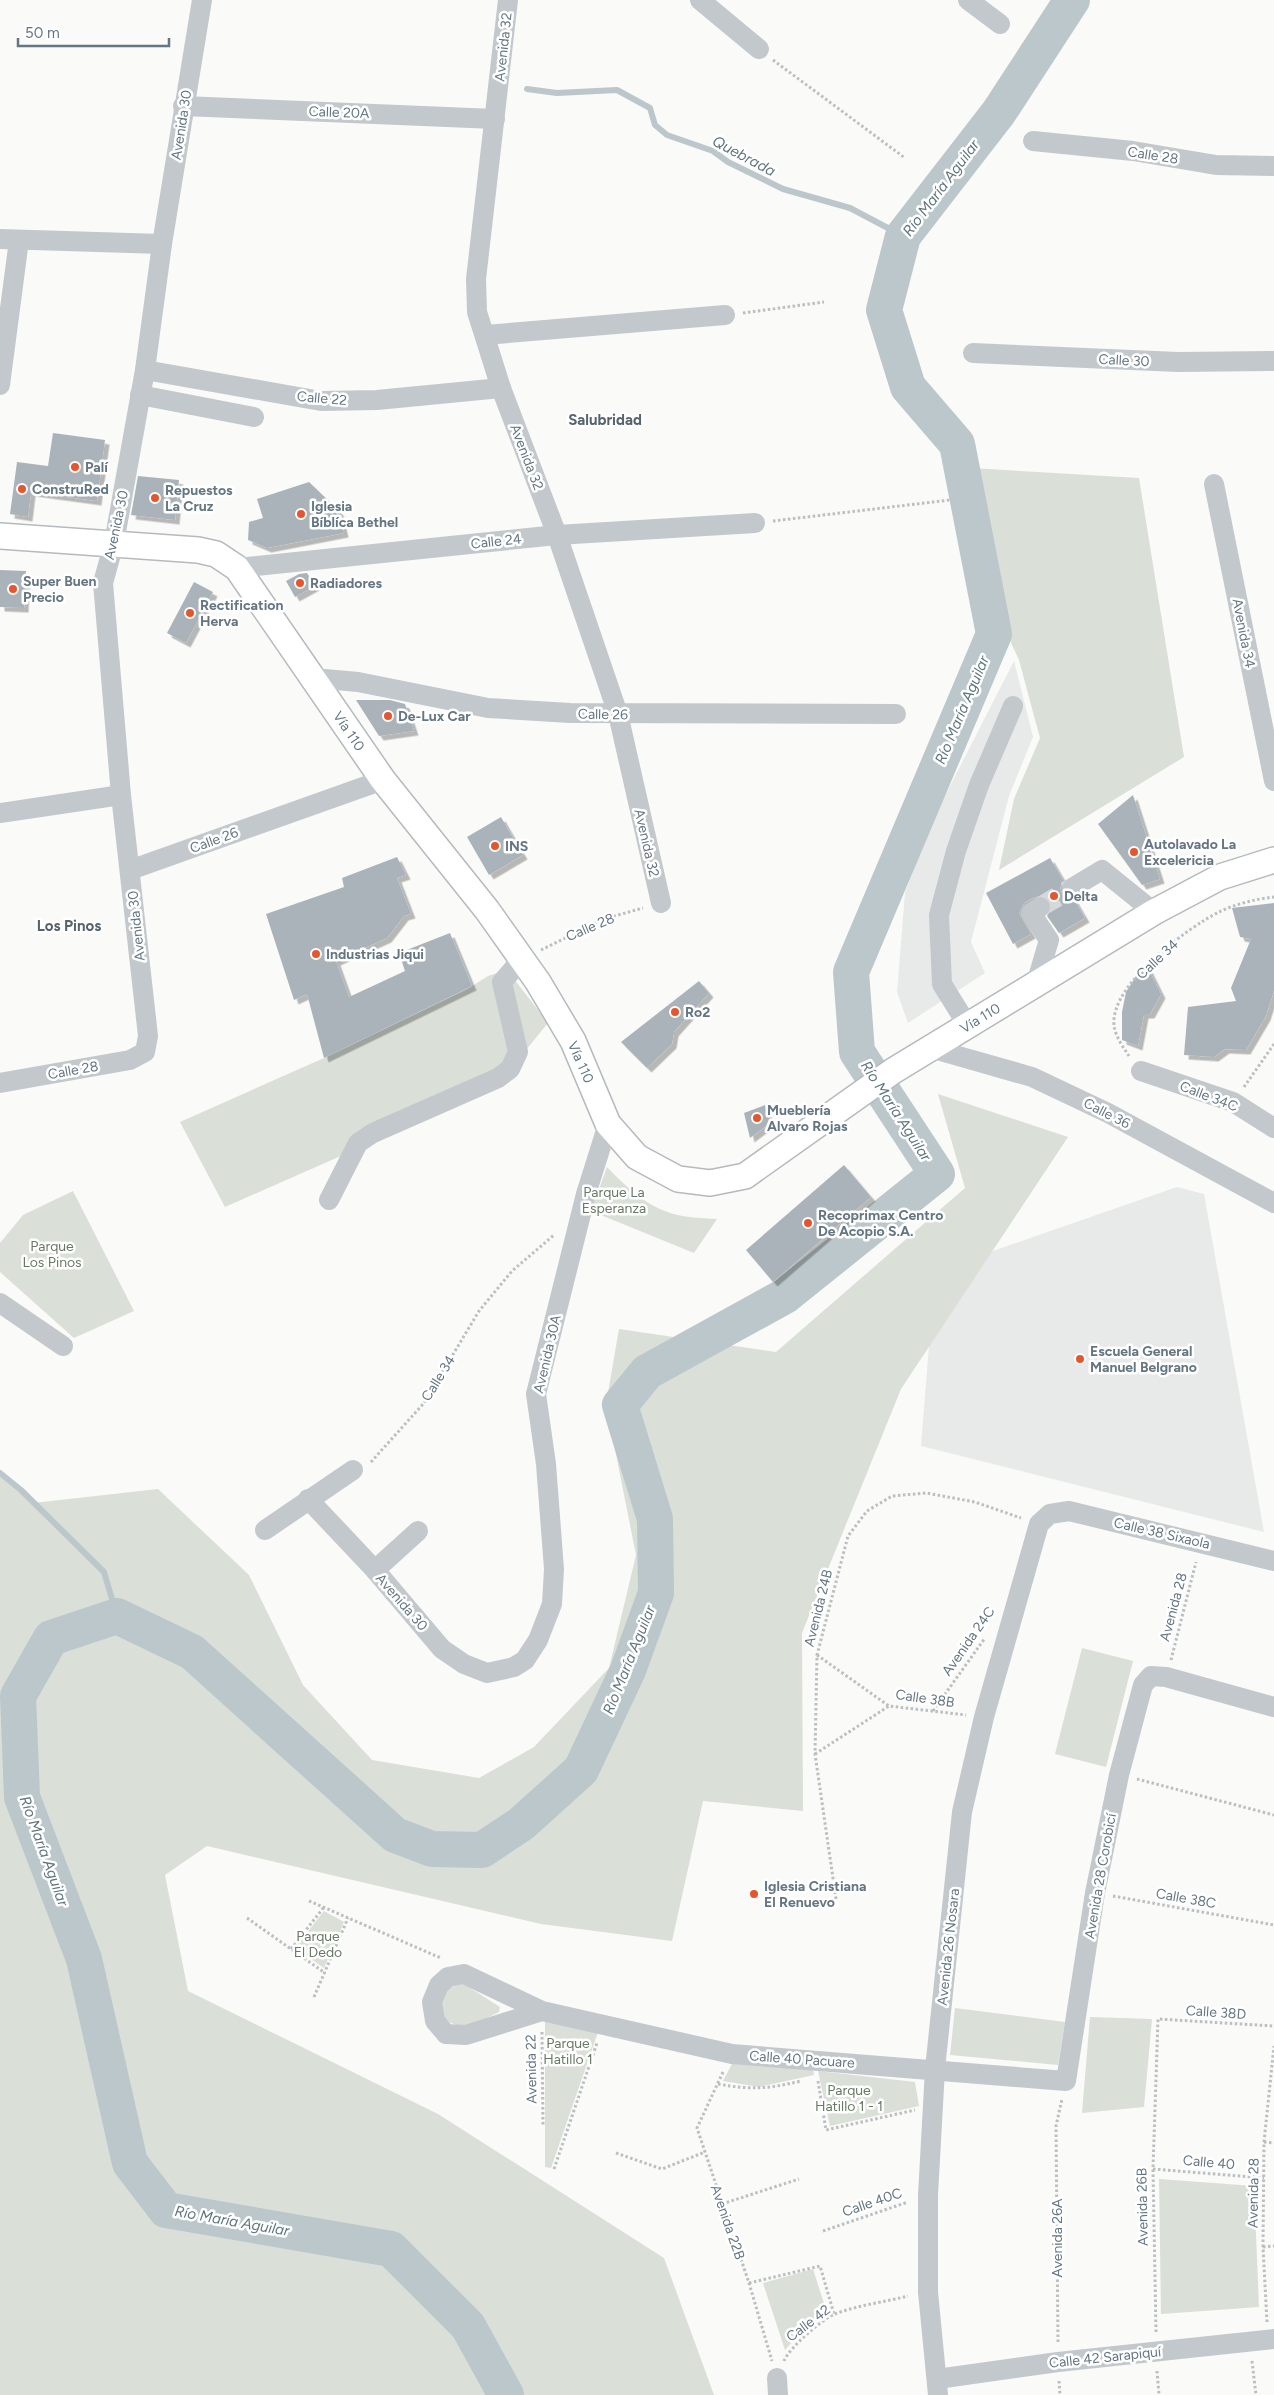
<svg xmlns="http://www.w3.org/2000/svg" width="1274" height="2395" font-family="Figtree,sans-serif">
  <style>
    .built { fill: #e8e9e9 }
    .green { fill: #dadfd7 }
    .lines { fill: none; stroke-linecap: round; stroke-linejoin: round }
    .stream { stroke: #bbc7cb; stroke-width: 6 }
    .river { stroke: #bbc7cb; stroke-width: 36 }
    .building { fill: #aab3b9; filter: url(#shadow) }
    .minor-tunnel { stroke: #d5d9db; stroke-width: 20; stroke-dasharray: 20 10; stroke-linecap: butt }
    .major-casing { stroke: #b5babe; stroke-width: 28 }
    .path { stroke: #bbbfc2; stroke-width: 3; stroke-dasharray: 2.5 2.5; stroke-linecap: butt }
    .minor { stroke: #c3c8cc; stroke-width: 20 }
    .major { stroke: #fff; stroke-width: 25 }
    .poi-dot { fill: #e4572e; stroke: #fff; stroke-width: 2 }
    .labels { text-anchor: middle; stroke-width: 5; stroke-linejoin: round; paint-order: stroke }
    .street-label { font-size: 14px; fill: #657683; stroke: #fff }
    .poi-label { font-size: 14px; font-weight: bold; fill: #657683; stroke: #fff; text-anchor: start }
    .park-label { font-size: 14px; fill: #687a64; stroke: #fff }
    .water-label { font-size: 15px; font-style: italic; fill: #60757c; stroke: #fff }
    .neighbourhood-label { font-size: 15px; font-weight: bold; fill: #57646e; stroke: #fff }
  </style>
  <defs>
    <filter id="shadow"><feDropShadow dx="4.5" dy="4.5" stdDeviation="0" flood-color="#0004"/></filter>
  </defs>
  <rect width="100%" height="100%" fill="#fafaf8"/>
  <g class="built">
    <polygon points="1014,661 1033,737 1009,796 971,942 985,973 908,1023 897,992 905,893 930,825"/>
    <polygon points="1177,1187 1204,1194 1264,1532 921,1446 935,1271"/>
  </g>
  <g class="green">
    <polygon points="972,468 1139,478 1184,757 999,870 1014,799 1040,738 1019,660 1002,623"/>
    <polygon points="507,970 548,1023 495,1088 225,1207 180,1122 324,1058 466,990 488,976"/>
    <polygon points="938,1094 1068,1137 901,1389 802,1633 803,1811 703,1801 672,1941 541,1924 207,1846 165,1875 188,1991 438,2114 664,2258 714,2395 0,2395 0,1476 33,1503 158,1489 249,1575 303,1685 372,1760 479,1778 534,1747 609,1668 636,1555 606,1404 619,1329 776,1352 965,1188"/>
    <path d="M607 1167C626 1187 649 1209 678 1215 690 1218 704 1218 717 1219L694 1253 591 1211Z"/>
    <polygon points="73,1191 134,1311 74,1338 0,1272 0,1243 23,1215"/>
    <polygon points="1082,1648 1133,1661 1106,1767 1055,1754"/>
    <polygon points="324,1911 344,1922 324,1968 295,1948"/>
    <path d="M464 1984 500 2007 499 2012C474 2024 466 2034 441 2017 439 1998 444 1986 464 1984Z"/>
    <polygon points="955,2008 1065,2022 1058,2065 950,2055"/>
    <polygon points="1090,2017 1152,2019 1144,2107 1082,2113"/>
    <polygon points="545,2021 598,2032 551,2168 545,2167"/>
    <polygon points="733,2062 813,2069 814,2075 759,2087 723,2081"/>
    <polygon points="818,2071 915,2082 919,2106 830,2126"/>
    <polygon points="1159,2179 1254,2186 1259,2307 1161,2314"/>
    <polygon points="813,2269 827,2313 800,2333 785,2350 763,2283"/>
  </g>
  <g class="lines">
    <g class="stream">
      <polyline points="527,89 557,93 617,90 650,108 655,125 667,135 713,151 728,162 783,189 850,208 903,236"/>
      <polyline points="0,1473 21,1490 104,1572 117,1616"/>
    </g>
    <polyline class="river" points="506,2395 468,2326 391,2249 166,2210 130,2163 84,1959 22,1797 18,1696 51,1638 117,1616 192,1652 395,1835 432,1849 482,1850 521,1824 581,1770 628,1670 656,1593 655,1519 620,1405 647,1372 785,1296 937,1174 857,1052 851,972 994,634 957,444 908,387 884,310 903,236 999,112 1072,0"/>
  </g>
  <g class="building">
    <polygon points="53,433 105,440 97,501 31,492 28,517 10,514 17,462 48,466"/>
    <polygon points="138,476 179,480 175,520 131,515"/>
    <polygon points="309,482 339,511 344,533 267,548 248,540 249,522 263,518 257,499"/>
    <polygon points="0,570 26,571 24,608 0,607"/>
    <polygon points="307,573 315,586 295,597 286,581 299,574"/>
    <polygon points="194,582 213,592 186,643 167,633"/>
    <polygon points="356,700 390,700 405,704 414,731 379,736"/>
    <polygon points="1133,795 1160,879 1142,885 1098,824"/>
    <polygon points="501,817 523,855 489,875 467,837"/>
    <polygon points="397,857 406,875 397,878 411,914 404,916 387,938 336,961 349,997 405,971 399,953 450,933 472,986 324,1058 307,994 294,1000 266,914 344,887 342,878"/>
    <polygon points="1050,858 1063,880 1060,888 1062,894 1067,899 1074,899 1085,918 1059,933 1047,916 1052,907 1050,900 1045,896 1034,897 1024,903 1019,913 1031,934 1013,944 986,893"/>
    <polygon points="1274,903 1274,991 1266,1016 1246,1050 1225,1049 1214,1057 1184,1055 1188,1007 1236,1001 1231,988 1251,939 1240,937 1232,908"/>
    <polygon points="1147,966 1161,994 1150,1014 1144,1014 1138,1046 1122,1040 1122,1012 1126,992 1136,976"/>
    <polygon points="699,981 709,993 674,1032 672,1044 647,1068 621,1042"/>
    <polygon points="765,1105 770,1123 750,1138 744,1113"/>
    <polygon points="844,1165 871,1197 773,1282 746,1250"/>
  </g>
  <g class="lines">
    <polyline class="minor-tunnel" points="1040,907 1072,888"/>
    <g class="major-casing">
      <polyline id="major" points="0,536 198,550 216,554 237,568 383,780 487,910 538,982 573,1041 608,1124 637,1157 678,1179 710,1183 745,1176 893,1071 1154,912 1220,877 1274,860"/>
    </g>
    <g class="path">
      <polyline points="773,60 905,158"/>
      <polyline points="743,313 824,302"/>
      <polyline points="773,521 950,500"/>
      <polyline points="541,950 604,919 643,908"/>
      <path d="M1129 1056C1123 1047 1115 1036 1114 1025 1110 985 1187 928 1219 912 1235 904 1256 899 1274 897"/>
      <polyline points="1244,1087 1274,1044"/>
      <polyline points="371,1462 424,1403 479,1311 512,1271 554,1235"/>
      <polyline points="817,1655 889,1706 966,1715"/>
      <polyline points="1171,1660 1196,1562"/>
      <polyline points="933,1711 985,1638"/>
      <polyline points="815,1754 889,1706"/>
      <polyline points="1137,1779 1274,1815"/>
      <polyline points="1113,1896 1274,1925"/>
      <polyline points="836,1899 815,1754 817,1655 848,1536 867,1511 892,1496 926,1493 975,1502 1021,1518"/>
      <polyline points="309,1901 441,1958"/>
      <polyline points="247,1918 325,1973"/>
      <polyline points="291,1949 324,1907"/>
      <polyline points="314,1997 348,1918"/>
      <polyline points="542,2032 543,2126"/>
      <polyline points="723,2072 697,2128 749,2283 772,2361"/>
      <polyline points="818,2081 826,2130 915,2110"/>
      <path d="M718 2084C751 2090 768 2089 801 2081"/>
      <polyline points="1264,2142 1274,2143"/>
      <polyline points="616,2153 662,2169 705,2152"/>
      <polyline points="554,2169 597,2043"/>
      <polyline points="1153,2169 1264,2178"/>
      <polyline points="722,2204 799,2179"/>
      <polyline points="823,2231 908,2202"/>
      <polyline points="1263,2247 1274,2246"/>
      <polyline points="749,2283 820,2266 834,2314"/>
      <polyline points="1267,2322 1263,2247 1264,2142 1274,2046"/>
      <polyline points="1156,2332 1153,2169 1158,2019 1274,2026"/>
      <polyline points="1058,2342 1056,2126 1062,2099"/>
      <path d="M784 2361C789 2348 822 2319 835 2314 858 2305 885 2302 908 2296"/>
      <polyline points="1252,2361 1256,2395"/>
      <polyline points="1157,2371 1159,2395"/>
      <polyline points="1059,2381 1060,2395"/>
    </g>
    <g class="minor">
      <polyline points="508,0 476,279 477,312 501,388 557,535 618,714 661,903"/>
      <polyline points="700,0 759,49"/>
      <polyline points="968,0 1000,24"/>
      <polyline points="183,106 495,119"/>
      <polyline points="1033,141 1133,151 1216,165 1274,166"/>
      <polyline points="0,239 162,244"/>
      <polyline points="485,335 725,315"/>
      <polyline points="973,353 1178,362 1274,361"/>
      <polyline points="145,370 321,401 377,400 501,388"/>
      <polyline points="0,385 19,240"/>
      <polyline points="140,395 254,417"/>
      <polyline points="1214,484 1274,781"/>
      <polyline points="237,568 557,535 755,523"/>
      <polyline points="313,678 358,682 488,708 570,713 896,714"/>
      <polyline points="0,813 121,795"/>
      <polyline points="130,870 383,780"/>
      <polyline points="1072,888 1102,870 1154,912"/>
      <polyline points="1036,984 1049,940 1031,913 1040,907"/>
      <polyline points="968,1026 942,984 939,915 956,851 979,785 1013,706"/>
      <polyline points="930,1048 1032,1077 1108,1113 1274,1203"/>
      <polyline points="1141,1071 1233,1102 1274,1128"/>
      <polyline points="0,1083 130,1060 145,1052 148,1036 121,795 103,583 114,543 145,370 162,244 202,0"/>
      <polyline points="329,1200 358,1143 373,1133 498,1078 510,1069 518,1052 502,982 522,959"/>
      <polyline points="0,1303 63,1346"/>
      <polyline points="308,1499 375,1570 442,1649 464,1664 487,1673 514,1667 525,1660 538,1640 552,1604 554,1569 546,1464 536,1394 586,1194 608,1124"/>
      <polyline points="265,1530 353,1470"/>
      <polyline points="375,1570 418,1531"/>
      <polyline points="542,2011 466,2035 446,2034 435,2021 432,2002 439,1985 448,1977 464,1974 542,2011 732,2054 1066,2081 1095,1893 1119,1775 1143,1685 1151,1676 1166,1677 1274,1707"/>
      <polyline points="777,2378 778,2395"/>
      <polyline points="937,2379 1058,2362 1274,2339"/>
      <polyline points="938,2395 928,2292 928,2195 935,2069 962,1812 984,1717 1039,1524 1050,1514 1069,1511 1274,1561"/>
    </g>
    <use href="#major" class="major"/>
  </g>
  <g class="poi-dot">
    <circle cx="75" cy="467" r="5"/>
    <circle cx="22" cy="489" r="5"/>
    <circle cx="155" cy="498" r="5"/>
    <circle cx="301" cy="514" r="5"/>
    <circle cx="300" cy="583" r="5"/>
    <circle cx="13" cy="589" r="5"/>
    <circle cx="190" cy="613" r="5"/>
    <circle cx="388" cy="716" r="5"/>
    <circle cx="495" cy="846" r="5"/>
    <circle cx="1134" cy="852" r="5"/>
    <circle cx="1054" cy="896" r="5"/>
    <circle cx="316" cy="954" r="5"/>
    <circle cx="675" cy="1012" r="5"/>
    <circle cx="757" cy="1118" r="5"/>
    <circle cx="808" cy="1223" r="5"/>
    <circle cx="1080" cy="1359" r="5"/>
    <circle cx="754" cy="1894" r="5"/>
  </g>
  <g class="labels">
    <g class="street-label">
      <text transform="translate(503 47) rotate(-84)" y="5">Avenida 32</text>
      <text transform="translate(339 112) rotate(2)" y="5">Calle 20A</text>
      <text transform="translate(181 125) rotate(-81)" y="5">Avenida 30</text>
      <text transform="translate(1153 155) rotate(9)" y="5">Calle 28</text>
      <text transform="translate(1124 360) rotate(3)" y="5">Calle 30</text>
      <text transform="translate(322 398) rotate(5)" y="5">Calle 22</text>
      <text transform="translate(527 457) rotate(69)" y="5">Avenida 32</text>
      <text transform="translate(116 525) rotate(-78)" y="5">Avenida 30</text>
      <text transform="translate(496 541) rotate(-6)" y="5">Calle 24</text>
      <text transform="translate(1244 633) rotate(79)" y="5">Avenida 34</text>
      <text transform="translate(603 714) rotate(1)" y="5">Calle 26</text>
      <text transform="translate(349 731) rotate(56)" y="5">Vía 110</text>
      <text transform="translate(214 840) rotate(-20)" y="5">Calle 26</text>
      <text transform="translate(647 843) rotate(77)" y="5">Avenida 32</text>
      <text transform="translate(136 926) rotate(-96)" y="5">Avenida 30</text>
      <text transform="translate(590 927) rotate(-23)" y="5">Calle 28</text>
      <text transform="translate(1157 959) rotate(-43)" y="5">Calle 34</text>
      <text transform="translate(980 1018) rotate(-31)" y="5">Vía 110</text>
      <text transform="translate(581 1062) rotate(66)" y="5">Vía 110</text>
      <text transform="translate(73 1070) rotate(-10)" y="5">Calle 28</text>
      <text transform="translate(1209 1096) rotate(21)" y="5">Calle 34C</text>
      <text transform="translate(1107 1113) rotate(27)" y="5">Calle 36</text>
      <text transform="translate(547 1354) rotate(-77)" y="5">Avenida 30A</text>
      <text transform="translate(438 1378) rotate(-58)" y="5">Calle 34</text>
      <text transform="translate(1162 1533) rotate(13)" y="5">Calle 38 Sixaola</text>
      <text transform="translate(402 1602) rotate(49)" y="5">Avenida 30</text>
      <text transform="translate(1173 1607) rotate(-75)" y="5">Avenida 28</text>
      <text transform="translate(818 1608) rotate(-76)" y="5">Avenida 24B</text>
      <text transform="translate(968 1641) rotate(-55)" y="5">Avenida 24C</text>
      <text transform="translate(925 1698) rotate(8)" y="5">Calle 38B</text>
      <text transform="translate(1100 1876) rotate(-80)" y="5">Avenida 28 Corobicí</text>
      <text transform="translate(1186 1898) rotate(10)" y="5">Calle 38C</text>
      <text transform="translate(948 1947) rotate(-84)" y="5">Avenida 26 Nosara</text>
      <text transform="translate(1216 2012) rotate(4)" y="5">Calle 38D</text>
      <text transform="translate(802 2059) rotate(4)" y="5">Calle 40 Pacuare</text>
      <text transform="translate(531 2069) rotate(-91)" y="5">Avenida 22</text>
      <text transform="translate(1209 2162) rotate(5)" y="5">Calle 40</text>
      <text transform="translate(1253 2193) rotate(-89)" y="5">Avenida 28</text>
      <text transform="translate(872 2202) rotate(-19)" y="5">Calle 40C</text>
      <text transform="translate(1142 2207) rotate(-91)" y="5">Avenida 26B</text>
      <text transform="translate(728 2222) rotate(71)" y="5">Avenida 22B</text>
      <text transform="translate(1057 2238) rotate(-90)" y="5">Avenida 26A</text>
      <text transform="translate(808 2323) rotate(-37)" y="5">Calle 42</text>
      <text transform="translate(1105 2357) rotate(-6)" y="5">Calle 42 Sarapiquí</text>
    </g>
    <g class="poi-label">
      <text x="85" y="472">Palí</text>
      <text x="32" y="494">ConstruRed</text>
      <text x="165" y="495">Repuestos<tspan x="165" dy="16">La Cruz</tspan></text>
      <text x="311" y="511">Iglesia<tspan x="311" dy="16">Bíblíca Bethel</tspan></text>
      <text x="23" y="586">Super Buen<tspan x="23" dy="16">Precio</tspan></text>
      <text x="310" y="588">Radiadores</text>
      <text x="200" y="610">Rectification<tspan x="200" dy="16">Herva</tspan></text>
      <text x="398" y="721">De-Lux Car</text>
      <text x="1144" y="849">Autolavado La<tspan x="1144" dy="16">Excelericia</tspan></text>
      <text x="505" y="851">INS</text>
      <text x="1064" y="901">Delta</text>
      <text x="326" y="959">Industrias Jiqui</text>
      <text x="685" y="1017">Ro2</text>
      <text x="767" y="1115">Mueblería<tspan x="767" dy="16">Alvaro Rojas</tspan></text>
      <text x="818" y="1220">Recoprimax Centro<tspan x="818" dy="16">De Acopio S.A.</tspan></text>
      <text x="1090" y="1356">Escuela General<tspan x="1090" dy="16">Manuel Belgrano</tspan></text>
      <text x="764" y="1891">Iglesia Cristiana<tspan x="764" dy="16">El Renuevo</tspan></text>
    </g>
    <g class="park-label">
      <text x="614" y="1197">Parque La<tspan x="614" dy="16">Esperanza</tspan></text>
      <text x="52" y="1251">Parque<tspan x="52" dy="16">Los Pinos</tspan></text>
      <text x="318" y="1941">Parque<tspan x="318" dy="16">El Dedo</tspan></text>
      <text x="568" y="2048">Parque<tspan x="568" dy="16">Hatillo 1</tspan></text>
      <text x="849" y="2095">Parque<tspan x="849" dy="16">Hatillo 1 - 1</tspan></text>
    </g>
    <g class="water-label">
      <text transform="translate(744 156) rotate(28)" y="5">Quebrada</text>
      <text transform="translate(941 188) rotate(-53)" y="5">Río María Aguilar</text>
      <text transform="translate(962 710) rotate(-67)" y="5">Río María Aguilar</text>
      <text transform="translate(896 1111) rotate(57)" y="5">Río María Aguilar</text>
      <text transform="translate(629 1660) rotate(-68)" y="5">Río María Aguilar</text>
      <text transform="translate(44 1851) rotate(70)" y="5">Río María Aguilar</text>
      <text transform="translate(232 2221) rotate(10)" y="5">Río María Aguilar</text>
    </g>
    <g class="neighbourhood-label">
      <text x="605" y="425">Salubridad</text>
      <text x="69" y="931">Los Pinos</text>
    </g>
  </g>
  <path d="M18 38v8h151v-8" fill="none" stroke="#657683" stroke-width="2.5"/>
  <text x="25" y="38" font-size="15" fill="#657683" stroke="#ffffff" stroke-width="4" paint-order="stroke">50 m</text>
</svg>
